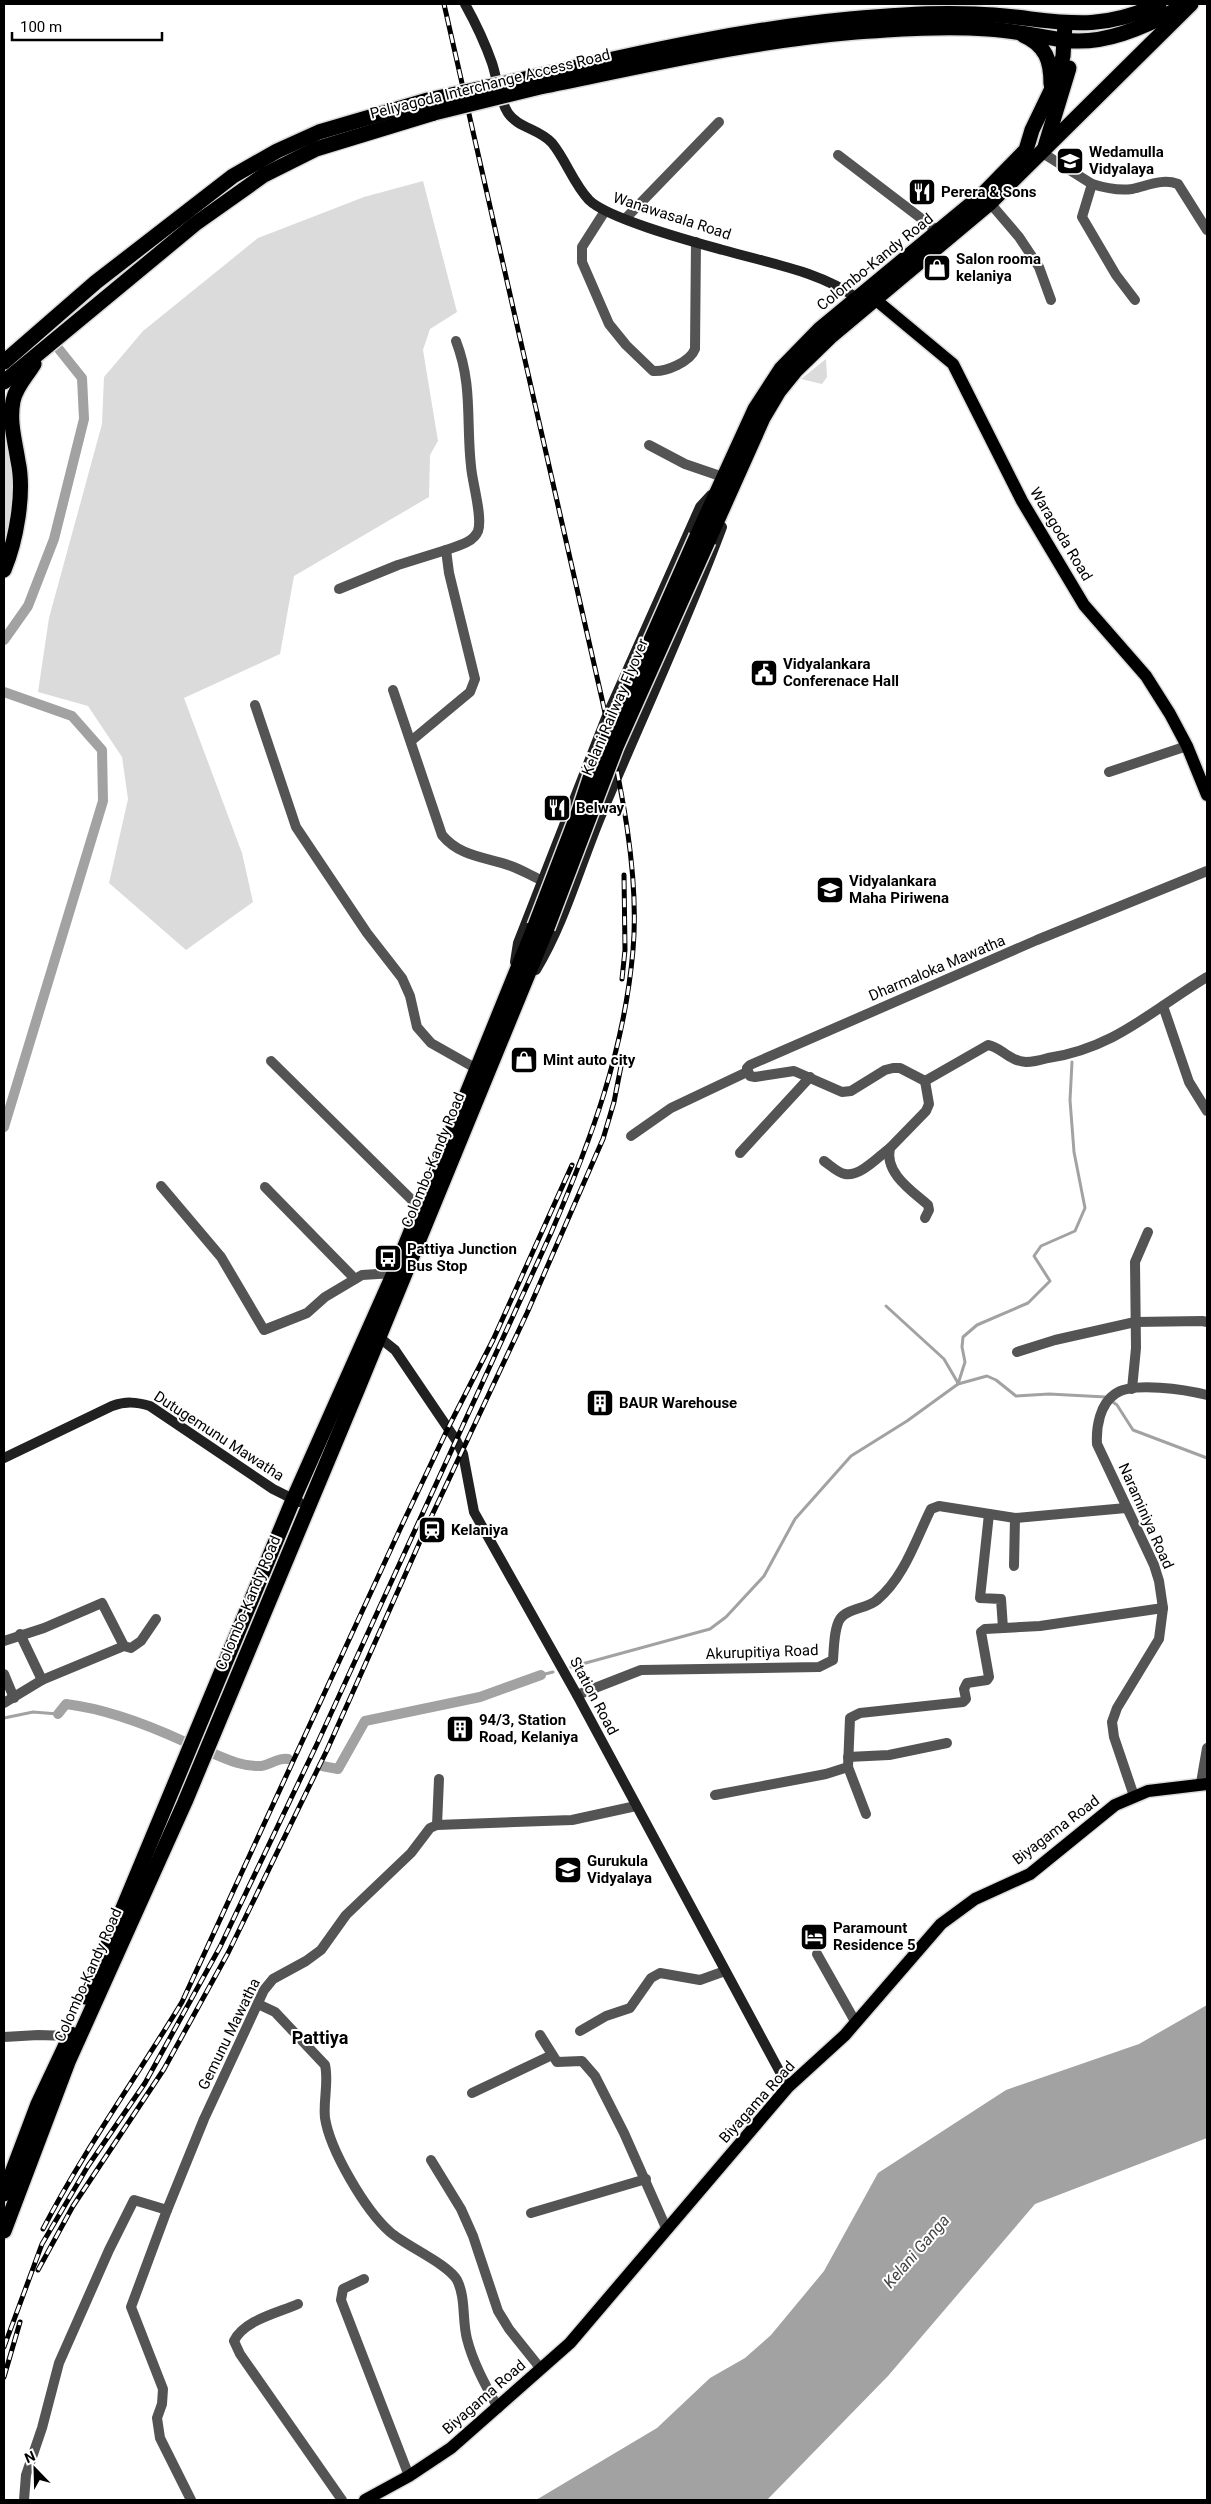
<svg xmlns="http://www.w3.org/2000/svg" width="1211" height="2504" font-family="Roboto,sans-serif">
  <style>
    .green { fill: #dbdbdb }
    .water { fill: #a2a2a2 }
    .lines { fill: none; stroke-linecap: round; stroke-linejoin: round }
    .stream { stroke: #a2a2a2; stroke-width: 3 }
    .canal { stroke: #a2a2a2; stroke-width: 10 }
    .primary-casing { stroke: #dbdbdb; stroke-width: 15 }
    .highway-casing { stroke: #dbdbdb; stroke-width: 18 }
    .street { stroke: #545454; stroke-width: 10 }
    .secondary { stroke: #212121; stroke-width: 10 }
    .primary { stroke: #000; stroke-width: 12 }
    .highway { stroke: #000; stroke-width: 15 }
    .rail-casing { stroke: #000; stroke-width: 5 }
    .rail { stroke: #fff; stroke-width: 3; stroke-dasharray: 9; stroke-linecap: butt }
    .highway-bridge-casing { stroke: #dbdbdb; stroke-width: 18; stroke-linecap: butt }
    .highway-bridge { stroke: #000; stroke-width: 15 }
    .labels { text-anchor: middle; stroke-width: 4; stroke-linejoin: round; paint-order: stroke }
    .street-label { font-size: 15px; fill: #000; stroke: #fff }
    .poi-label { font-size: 15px; font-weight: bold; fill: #000; stroke: #fff; text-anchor: start }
    .water-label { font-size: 16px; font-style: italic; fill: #434343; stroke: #fff }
    .quarter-label { font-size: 18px; font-weight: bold; fill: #000; stroke: #fff }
  </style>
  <rect width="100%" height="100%" fill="#fff"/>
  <g class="green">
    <polygon points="423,181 457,312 430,329 423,350 438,441 430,455 429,497 294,576 280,654 184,698 242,853 253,902 186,950 109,883 128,799 122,757 88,706 38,692 49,618 102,424 104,377 143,331 258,238 364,197"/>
    <polygon points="826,359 827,377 822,384 801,379"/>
    <path d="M4 427C20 472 13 509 4 553Z"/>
  </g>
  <polygon class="water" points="1207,2005 1207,2138 1035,2204 888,2376 767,2500 536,2500 657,2428 710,2378 745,2358 771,2335 824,2271 878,2173 1006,2090 1139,2044"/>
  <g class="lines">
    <g class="stream">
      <polyline points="886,1306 944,1359 958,1383"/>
      <polyline points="958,1384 965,1362 962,1347 963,1337 977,1325 1028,1303 1050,1281 1034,1256 1041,1246 1075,1231 1085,1208 1074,1152 1070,1100 1072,1062"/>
      <polyline points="571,1667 710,1629 726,1617 764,1576 795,1519 851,1456 907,1421 958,1384 987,1376 996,1380 1016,1396 1049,1394 1106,1397 1117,1405 1133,1430 1207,1458"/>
      <polyline points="541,1675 553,1672"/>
      <polyline points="4,1718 33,1712 58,1714"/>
    </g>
    <g class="canal">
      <polyline points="4,640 28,606 54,539 84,419 82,378 58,348"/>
      <polyline points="4,692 72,716 102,750 103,801 4,1127"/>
      <path d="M58 1714 66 1704C107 1709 146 1724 183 1741"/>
      <path d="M212 1753C228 1760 243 1767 261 1766 270 1765 279 1757 288 1759"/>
      <polyline points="322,1766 338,1769 365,1721 480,1697 541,1675"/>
    </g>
    <g class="primary-casing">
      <g id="primary">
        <polyline points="876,300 953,364 1022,501 1084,605 1146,676 1170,714 1187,746 1207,795"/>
        <polyline points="365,2500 409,2476 451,2448 570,2343 788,2087 845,2035 941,1924 975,1899 1030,1874 1115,1805 1148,1791 1207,1784"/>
      </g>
    </g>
    <g class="highway-casing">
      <g id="highway">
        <path d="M1023 35C1046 45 1051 61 1051 84"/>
        <path d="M538 76C641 52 745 29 850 19 891 15 934 12 975 14 1047 16 1088 38 1159 4"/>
        <path d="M540 87C644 66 750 41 856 32 900 29 944 26 988 29 1016 31 1037 36 1063 40 1103 46 1144 27 1178 9"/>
        <polyline points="1045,147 1069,68"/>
        <polyline points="4,362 96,282 233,176 277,151 319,132 428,100"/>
        <polyline points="4,382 195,224 264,175 316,149 434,113"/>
        <polyline points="697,536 755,409 781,369 820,329 982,195 1026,150 1032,130 1058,76 1063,56 1065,24"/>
        <polyline points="708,541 763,418 779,391 796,370 830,337 990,203 1191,4"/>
        <path d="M4 570C16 541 25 493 18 461 15 441 9 422 13 401 16 386 27 376 34 364"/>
        <polyline points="86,1997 293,1500 394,1273 535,926"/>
        <polyline points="4,2194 38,2104 71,2034"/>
        <polyline points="4,2231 68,2062 185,1802 358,1388 547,928"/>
      </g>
    </g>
    <g class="street">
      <polyline points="1041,152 1092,184 1082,217 1116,275 1135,300"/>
      <polyline points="838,155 939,232"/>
      <path d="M1092 184C1105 188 1118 191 1132 189 1147 186 1162 178 1178 184L1207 230"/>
      <polyline points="990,203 1019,237 1039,267 1051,300"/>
      <path d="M605 211 582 247V262L609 324 626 345 653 371C666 372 690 362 695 349L696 242"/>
      <polyline points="625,219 719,122"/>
      <polyline points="649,445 685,464 723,477"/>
      <polyline points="339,589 398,565 446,550"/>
      <path d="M393 690 442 835C460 857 486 857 511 866 522 870 532 876 543 881"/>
      <polyline points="255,705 296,827 367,933 402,978 410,996 417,1027 431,1043 477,1069"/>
      <path d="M411 741 470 692 475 679 449 573 446 550C457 546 473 543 478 531 483 517 472 482 471 466 466 422 473 385 456 341"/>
      <polyline points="1109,772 1187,746"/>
      <polyline points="1163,1006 1189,1082 1207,1111"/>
      <polyline points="271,1061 419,1207"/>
      <polyline points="925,1081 900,1068 893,1068 885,1070 851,1091 842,1092 794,1071 755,1077 750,1076 747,1068 750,1065 1037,940 1207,871"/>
      <path d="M925 1081 988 1045C1001 1047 1009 1061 1026 1062 1033 1062 1041 1060 1048 1058 1115 1048 1152 1010 1207 977"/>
      <polyline points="631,1136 671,1108 747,1072"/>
      <polyline points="740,1153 810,1077"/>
      <path d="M824 1161C830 1165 838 1173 845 1174 860 1177 879 1156 890 1148"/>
      <polyline points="161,1186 221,1257 264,1330 307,1313 325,1297 362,1275 394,1273"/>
      <polyline points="265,1187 355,1279"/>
      <path d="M925 1218 929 1210 928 1205C912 1191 884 1173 890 1148L926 1111 929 1104 925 1081"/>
      <polyline points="1017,1352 1055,1340 1135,1322 1202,1321 1207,1322"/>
      <polyline points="1132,1389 1136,1348 1135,1262 1148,1232"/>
      <polyline points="989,1514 980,1598 1001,1599 1003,1628"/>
      <polyline points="1014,1566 1015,1518"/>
      <polyline points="20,1634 42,1680"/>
      <polyline points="4,1641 44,1628 102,1603 124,1646 131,1648 141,1641 156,1619"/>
      <polyline points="4,1674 14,1698"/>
      <path d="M577 1695 641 1670 819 1667 833 1660C834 1648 834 1628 840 1619 847 1608 867 1609 877 1600 904 1578 916 1539 931 1509L939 1506 1015 1518 1126 1508"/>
      <polyline points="4,1703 42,1680 124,1646"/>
      <polyline points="848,1757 889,1755 947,1743"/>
      <polyline points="1201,1783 1207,1748"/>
      <polyline points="715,1795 826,1774 848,1767"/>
      <path d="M1134 1796 1114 1737 1112 1722 1117 1708 1159 1639 1163 1608 1159 1581 1154 1565 1097 1444C1096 1427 1100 1404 1115 1394 1132 1381 1187 1390 1207 1395"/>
      <polyline points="866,1814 848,1767 850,1718 860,1713 963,1702 966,1699 964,1689 967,1683 987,1680 989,1677 981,1632 985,1629 1040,1626 1163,1608"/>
      <polyline points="437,1825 439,1779"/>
      <polyline points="817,1954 856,2023"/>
      <path d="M258 2004 275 2012 325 2065C329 2082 323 2101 325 2118 330 2150 365 2210 390 2232 406 2246 448 2264 457 2280 466 2298 462 2320 467 2339 473 2363 486 2386 498 2408"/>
      <polyline points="580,2031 606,2016 630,2008 651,1978 660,1973 700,1980 725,1971"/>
      <polyline points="540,2035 557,2062 582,2061 595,2076 624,2133 667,2230"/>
      <polyline points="4,2037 38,2035 70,2036"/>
      <polyline points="472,2093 552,2055"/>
      <polyline points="431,2160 461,2209 473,2236 498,2311 509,2329 541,2369"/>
      <polyline points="531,2213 646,2179"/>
      <polyline points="364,2279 343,2289 341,2300 409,2476"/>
      <path d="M298 2304C278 2313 244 2320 234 2341L240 2354 342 2500"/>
      <polyline points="24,2500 26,2475 42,2428 59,2363 109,2250 134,2200 167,2210"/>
      <polyline points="191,2500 160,2438 157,2418 162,2404 163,2389 131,2307 167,2210 204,2119 264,1990 273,1979 306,1961 321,1950 346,1915 411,1853 430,1828 437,1825 572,1820 636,1806"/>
    </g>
    <g class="secondary">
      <path d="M465 4C475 22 485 43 492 63 497 78 499 99 508 113 518 128 540 129 552 143 566 160 573 183 589 200 608 219 694 242 723 250 768 263 820 271 858 299"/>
      <polyline points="515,962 518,943 606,718 700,507 711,495"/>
      <path d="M536 970C565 922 580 865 602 813 642 717 686 624 722 527"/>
      <polyline points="375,1334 395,1350 456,1440 463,1454 474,1512 577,1695 788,2087"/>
      <path d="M4 1458 112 1406C126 1401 136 1402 150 1406L273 1489 299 1502"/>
    </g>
    <use href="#primary" class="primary"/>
    <use href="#highway" class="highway"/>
    <g class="rail-casing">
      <g id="rail">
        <polyline points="622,979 625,950 624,875"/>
        <path d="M43 2229C84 2150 136 2078 182 2002L401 1527 449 1426 493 1340 572 1165"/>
        <polyline points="38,2270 73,2206 164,2069 228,1953 327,1750 426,1528 527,1313 603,1139 614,1102 623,1056"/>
        <path d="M4 2347 42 2244 88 2166 145 2083 220 1947 317 1744 551 1233C591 1140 624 1052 633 950 640 870 619 778 602 699L444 4"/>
        <polyline points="4,2377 20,2322"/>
      </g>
    </g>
    <use href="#rail" class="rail"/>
    <g class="highway-bridge-casing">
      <g id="highway-bridge">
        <polyline points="428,100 538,76"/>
        <polyline points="434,113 540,87"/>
        <polyline points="535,926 578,814 590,778 697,536"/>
        <polyline points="547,928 616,747 708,541"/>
      </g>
    </g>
    <use href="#highway-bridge" class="highway-bridge"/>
  </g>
  <defs>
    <g id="school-square" transform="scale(1.4375)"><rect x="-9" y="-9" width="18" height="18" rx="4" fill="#000" stroke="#fff"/><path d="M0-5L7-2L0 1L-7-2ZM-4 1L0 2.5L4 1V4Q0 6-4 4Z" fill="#fff"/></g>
    <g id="restaurant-square" transform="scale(1.4375)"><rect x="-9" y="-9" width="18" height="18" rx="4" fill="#000" stroke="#fff"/><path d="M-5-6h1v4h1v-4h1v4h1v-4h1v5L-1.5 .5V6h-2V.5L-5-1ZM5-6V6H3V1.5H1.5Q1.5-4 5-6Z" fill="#fff"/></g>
    <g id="shop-square" transform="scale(1.4375)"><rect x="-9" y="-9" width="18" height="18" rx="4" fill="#000" stroke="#fff"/><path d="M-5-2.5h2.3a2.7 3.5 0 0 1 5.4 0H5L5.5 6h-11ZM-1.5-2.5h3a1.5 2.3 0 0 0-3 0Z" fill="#fff"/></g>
    <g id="civic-square" transform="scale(1.4375)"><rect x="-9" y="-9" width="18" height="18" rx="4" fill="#000" stroke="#fff"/><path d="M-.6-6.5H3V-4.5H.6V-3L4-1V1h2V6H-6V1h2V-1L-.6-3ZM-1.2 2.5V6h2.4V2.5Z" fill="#fff"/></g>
    <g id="university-square" transform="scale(1.4375)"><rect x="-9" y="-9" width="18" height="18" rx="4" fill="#000" stroke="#fff"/><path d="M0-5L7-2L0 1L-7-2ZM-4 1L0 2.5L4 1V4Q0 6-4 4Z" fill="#fff"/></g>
    <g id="bus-square" transform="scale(1.4375)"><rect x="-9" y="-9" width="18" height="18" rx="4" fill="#000" stroke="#fff"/><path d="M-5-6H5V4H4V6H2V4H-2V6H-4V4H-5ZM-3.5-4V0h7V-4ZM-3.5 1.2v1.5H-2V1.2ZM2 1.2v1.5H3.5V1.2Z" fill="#fff"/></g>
    <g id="building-square" transform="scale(1.4375)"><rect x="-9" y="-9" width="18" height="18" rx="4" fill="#000" stroke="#fff"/><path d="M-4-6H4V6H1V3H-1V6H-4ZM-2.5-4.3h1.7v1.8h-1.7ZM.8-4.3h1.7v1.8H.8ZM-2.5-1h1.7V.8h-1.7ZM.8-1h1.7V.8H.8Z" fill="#fff"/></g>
    <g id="station-square" transform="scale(1.4375)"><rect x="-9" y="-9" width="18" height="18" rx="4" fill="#000" stroke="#fff"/><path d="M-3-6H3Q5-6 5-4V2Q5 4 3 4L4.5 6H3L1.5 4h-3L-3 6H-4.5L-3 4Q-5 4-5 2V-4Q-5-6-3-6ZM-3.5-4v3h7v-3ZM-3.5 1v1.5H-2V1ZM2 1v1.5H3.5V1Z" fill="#fff"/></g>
    <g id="hotel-square" transform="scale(1.4375)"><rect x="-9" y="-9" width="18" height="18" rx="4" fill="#000" stroke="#fff"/><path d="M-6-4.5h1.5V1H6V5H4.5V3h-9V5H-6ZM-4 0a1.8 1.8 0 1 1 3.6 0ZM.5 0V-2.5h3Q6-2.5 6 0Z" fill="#fff"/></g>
  </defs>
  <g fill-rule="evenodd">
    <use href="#school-square" x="1070" y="161"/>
    <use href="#restaurant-square" x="922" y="192"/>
    <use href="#shop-square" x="937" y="268"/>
    <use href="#civic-square" x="764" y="673"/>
    <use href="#restaurant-square" x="557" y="808"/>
    <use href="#university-square" x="830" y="890"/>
    <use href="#shop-square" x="524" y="1060"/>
    <use href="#bus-square" x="388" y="1258"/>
    <use href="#building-square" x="600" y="1403"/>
    <use href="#station-square" x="432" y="1530"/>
    <use href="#building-square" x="460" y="1729"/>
    <use href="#school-square" x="568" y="1870"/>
    <use href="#hotel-square" x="814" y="1937"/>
  </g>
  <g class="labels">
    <g class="street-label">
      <text transform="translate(490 84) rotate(-14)" y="5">Peliyagoda Interchange Access Road</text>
      <text transform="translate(672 216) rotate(18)" y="5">Wanawasala Road</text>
      <text transform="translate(875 262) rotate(-39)" y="5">Colombo-Kandy Road</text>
      <text transform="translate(1061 534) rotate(59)" y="5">Waragoda Road</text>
      <text transform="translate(615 707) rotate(-67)" y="5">Kelani Railway Flyover</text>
      <text transform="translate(937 968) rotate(-23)" y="5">Dharmaloka Mawatha</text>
      <text transform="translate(433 1160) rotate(-68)" y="5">Colombo-Kandy Road</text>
      <text transform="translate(219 1436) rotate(33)" y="5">Dutugemunu Mawatha</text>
      <text transform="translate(1146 1516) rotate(66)" y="5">Naraminiya Road</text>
      <text transform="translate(248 1603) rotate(-67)" y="5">Colombo-Kandy Road</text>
      <text transform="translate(762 1652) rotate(-2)" y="5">Akurupitiya Road</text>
      <text transform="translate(594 1696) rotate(62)" y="5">Station Road</text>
      <text transform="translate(1056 1830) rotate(-37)" y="5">Biyagama Road</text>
      <text transform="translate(88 1975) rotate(-66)" y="5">Colombo-Kandy Road</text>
      <text transform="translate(229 2034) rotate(-64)" y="5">Gemunu Mawatha</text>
      <text transform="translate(757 2102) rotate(-48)" y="5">Biyagama Road</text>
      <text transform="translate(484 2397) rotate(-41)" y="5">Biyagama Road</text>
    </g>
    <g class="poi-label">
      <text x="1089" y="157">Wedamulla<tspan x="1089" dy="17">Vidyalaya</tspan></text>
      <text x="941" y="197">Perera &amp; Sons</text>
      <text x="956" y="264">Salon rooma<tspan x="956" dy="17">kelaniya</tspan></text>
      <text x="783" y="669">Vidyalankara<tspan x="783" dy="17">Conferenace Hall</tspan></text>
      <text x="576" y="813">Belway</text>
      <text x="849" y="886">Vidyalankara<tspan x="849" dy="17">Maha Piriwena</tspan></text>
      <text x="543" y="1065">Mint auto city</text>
      <text x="407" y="1254">Pattiya Junction<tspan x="407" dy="17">Bus Stop</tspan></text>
      <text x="619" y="1408">BAUR Warehouse</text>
      <text x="451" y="1535">Kelaniya</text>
      <text x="479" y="1725">94/3, Station<tspan x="479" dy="17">Road, Kelaniya</tspan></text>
      <text x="587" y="1866">Gurukula<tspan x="587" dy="17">Vidyalaya</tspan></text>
      <text x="833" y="1933">Paramount<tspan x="833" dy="17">Residence 5</tspan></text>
    </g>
    <g class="water-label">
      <text transform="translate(916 2251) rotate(-49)" y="6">Kelani Ganga</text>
    </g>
    <g class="quarter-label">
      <text x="320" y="2044">Pattiya</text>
    </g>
  </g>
  <rect width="1211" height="2504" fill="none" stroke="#000000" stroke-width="10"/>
  <g transform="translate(35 2469) rotate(337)" stroke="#ffffff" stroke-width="4" paint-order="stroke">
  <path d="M0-4L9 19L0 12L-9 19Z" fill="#000000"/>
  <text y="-8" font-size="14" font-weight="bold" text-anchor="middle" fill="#000000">N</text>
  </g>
  <path d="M12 32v8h150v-8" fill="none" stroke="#000000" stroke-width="2.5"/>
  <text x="20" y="32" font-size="15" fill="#000000" stroke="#ffffff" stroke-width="4" paint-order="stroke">100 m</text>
</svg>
